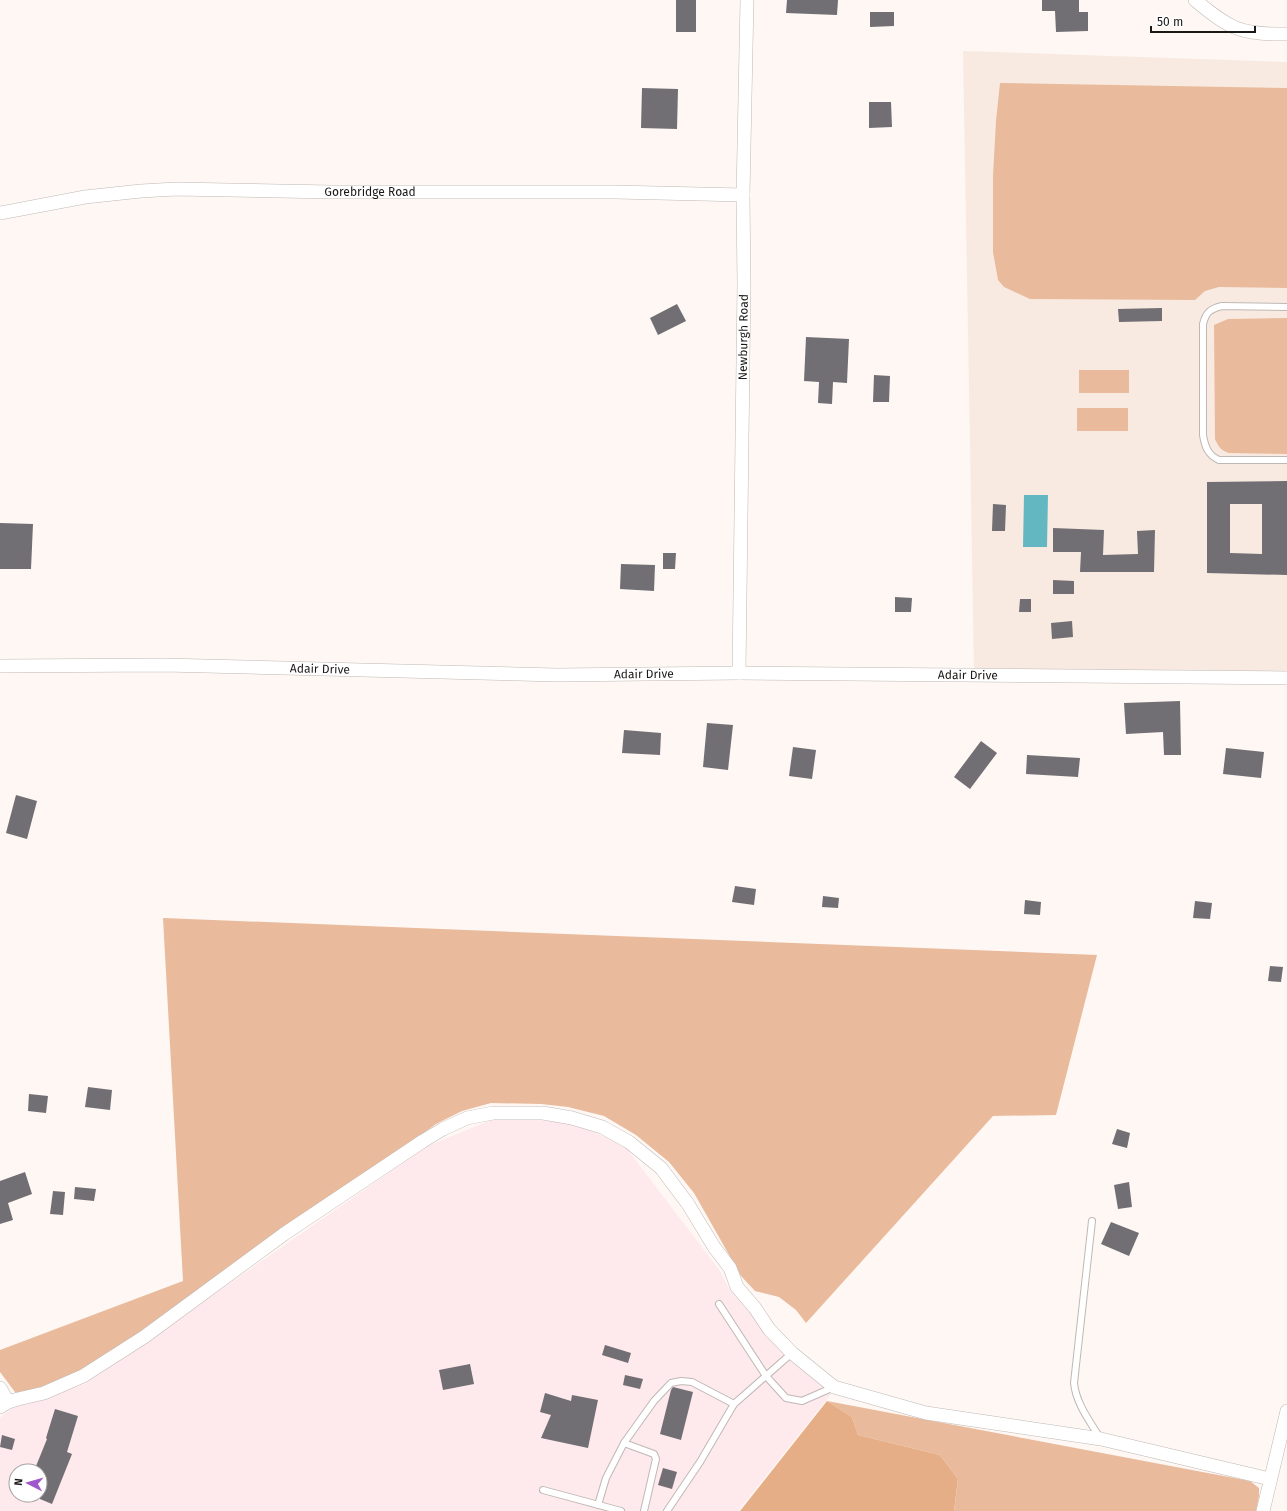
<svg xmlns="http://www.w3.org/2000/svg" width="1287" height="1511" font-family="'Fira Sans',sans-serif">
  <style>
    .built { fill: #f8eae1 }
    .industrial { fill: #fee9ec; fill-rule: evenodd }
    .green { fill: #e9bb9c }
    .forest { fill: #e6ae87 }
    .water { fill: #63b7c1 }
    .building { fill: #716e74; fill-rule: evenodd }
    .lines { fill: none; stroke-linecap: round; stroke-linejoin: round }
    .service-casing { stroke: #bfb9b5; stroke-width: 8 }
    .minor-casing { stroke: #bfb9b5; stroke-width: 14 }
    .service { stroke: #fff; stroke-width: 6 }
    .minor { stroke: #fff; stroke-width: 13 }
    .labels { text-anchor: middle; stroke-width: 3; stroke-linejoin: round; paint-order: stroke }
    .street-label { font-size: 12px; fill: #1b1917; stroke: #fff }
  </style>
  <rect width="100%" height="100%" fill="#fef7f3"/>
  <polygon class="built" points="963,51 1287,62 1287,674 974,669"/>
  <path class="industrial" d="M498 1117 572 1123 624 1145 720 1271 728 1287 783 1352 831 1394 738 1511H0V1418L13 1407 85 1384 426 1147ZM16 1471H40V1495H16Z"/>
  <g class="green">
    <polygon points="1000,83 1287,88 1287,288 1219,287 1205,291 1195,300 1030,299 1004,287 998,280 993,252 993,176 996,121"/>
    <path d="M1287 318V454L1229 453C1221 451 1218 446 1215 439L1214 325 1228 319Z"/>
    <rect x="1079" y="370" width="50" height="23"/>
    <rect x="1077" y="408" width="51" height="23"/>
    <polygon points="163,918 1097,955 1056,1115 993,1116 806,1323 796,1310 779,1297 755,1291 741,1276 694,1193 669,1162 636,1135 604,1116 568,1107 541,1104 491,1103 462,1111 436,1124 142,1335 82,1374 18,1396 0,1372 0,1350 183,1281"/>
    <polygon points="827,1401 1250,1481 1259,1488 1259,1496 1256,1511 954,1511 958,1479 940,1455 858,1435 852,1417"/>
  </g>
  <polygon class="forest" points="827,1401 852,1417 858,1435 940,1455 958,1479 954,1511 740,1511"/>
  <polygon class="water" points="1024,495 1048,495 1047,547 1023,547"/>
  <g class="building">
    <rect x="676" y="0" width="20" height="32"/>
    <polygon points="787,0 838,0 837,15 786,13"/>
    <polygon points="1042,0 1079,0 1079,12 1088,12 1088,31 1056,32 1055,11 1042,11"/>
    <polygon points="870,12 894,12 894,26 870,27"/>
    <polygon points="642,88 678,89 677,129 641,128"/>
    <polygon points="869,102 891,102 892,127 869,128"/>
    <polygon points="677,304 686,321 658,335 650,318"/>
    <polygon points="1162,308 1162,321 1119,322 1118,309"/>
    <polygon points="806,337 849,339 847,383 833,382 832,404 818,403 819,382 804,381"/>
    <polygon points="874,375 890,376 889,402 873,402"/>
    <path d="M1287 481V575L1207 573V482ZM1230 504H1262V554L1230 553Z"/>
    <polygon points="993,504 1006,505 1005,531 992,531"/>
    <polygon points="0,523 33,524 31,569 0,569"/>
    <polygon points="1053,528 1104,530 1103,555 1138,554 1137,531 1155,530 1154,572 1080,572 1081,552 1053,552"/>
    <polygon points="663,553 676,553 675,569 663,569"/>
    <polygon points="621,564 655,565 654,591 620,589"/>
    <polygon points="1053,580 1074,581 1074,594 1053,594"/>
    <polygon points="895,597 912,598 911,612 895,612"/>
    <polygon points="1020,599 1031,599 1031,612 1019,612"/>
    <polygon points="1072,621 1073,637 1052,639 1051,623"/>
    <polygon points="1180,701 1181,755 1164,755 1163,732 1126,734 1124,703"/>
    <polygon points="707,723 733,725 728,770 703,767"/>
    <polygon points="624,730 661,733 660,755 622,753"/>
    <polygon points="981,741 997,753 970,789 954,777"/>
    <polygon points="793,747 816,750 812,779 789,776"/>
    <polygon points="1226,748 1264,752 1261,778 1223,774"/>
    <polygon points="1027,755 1080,758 1078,777 1026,774"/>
    <polygon points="16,795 37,801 27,839 6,833"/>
    <polygon points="735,886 756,889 754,905 732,902"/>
    <polygon points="823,896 839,898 838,908 822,907"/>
    <polygon points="1025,900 1041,902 1040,915 1024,914"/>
    <polygon points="1195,901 1212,903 1210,919 1193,918"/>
    <polygon points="1270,966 1283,967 1281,982 1268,981"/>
    <polygon points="88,1087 112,1090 110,1110 85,1107"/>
    <polygon points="29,1094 48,1096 46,1113 28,1111"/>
    <polygon points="1117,1129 1130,1133 1127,1148 1112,1144"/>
    <polygon points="25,1172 32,1194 8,1203 13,1220 0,1224 0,1181"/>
    <polygon points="1129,1182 1132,1207 1118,1209 1114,1185"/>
    <polygon points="75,1187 96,1189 94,1201 74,1199"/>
    <polygon points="53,1191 65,1192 63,1215 50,1214"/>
    <polygon points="1111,1222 1139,1233 1129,1256 1101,1244"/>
    <polygon points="605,1345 631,1353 628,1363 602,1355"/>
    <polygon points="470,1364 474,1384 443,1390 439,1370"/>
    <polygon points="625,1375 643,1379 640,1389 623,1385"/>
    <polygon points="673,1387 693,1392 681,1440 660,1434 671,1390"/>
    <polygon points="545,1393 571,1401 572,1395 598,1400 588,1448 541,1438 551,1415 540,1412"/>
    <polygon points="55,1409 78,1416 67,1452 72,1454 52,1504 40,1499 40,1471 34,1471 47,1439 46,1438"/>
    <polygon points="2,1435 15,1439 12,1450 0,1447"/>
    <polygon points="663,1468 677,1472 672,1489 658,1485"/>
  </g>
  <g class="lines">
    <g class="service-casing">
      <g id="service">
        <path d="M1287 307 1222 306C1210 309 1206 312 1203 324V435C1205 447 1208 455 1219 460H1287"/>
        <path d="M1092 1221 1074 1383C1076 1403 1089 1420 1100 1438"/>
        <polyline points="719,1304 766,1376 786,1398 802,1401 834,1387"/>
        <polyline points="624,1443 654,1454 656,1459 644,1511"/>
        <polyline points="543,1490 621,1511"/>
        <polyline points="598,1505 606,1478 624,1443 654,1401 671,1383 681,1381 692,1382 734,1404"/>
        <polyline points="667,1511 700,1462 734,1404 792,1353"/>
      </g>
    </g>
    <g class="minor-casing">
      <g id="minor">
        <path d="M1195 0C1230 29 1241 35 1287 34"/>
        <path id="s1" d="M0 213 85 197 141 191 176 189 332 192H615L743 195"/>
        <path id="s2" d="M0 666 164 665 557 675 739 673 1287 678"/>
        <path id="s3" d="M739 673 744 284 743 195 747 0"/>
        <polyline points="0,1388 8,1402"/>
        <polyline points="0,1407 8,1402 18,1399 44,1393 83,1376 144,1337 284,1234 423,1141 443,1129 467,1118 493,1113 543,1113 572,1118 602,1127 629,1142 661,1168 688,1204 714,1247 730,1268 737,1287 755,1308 769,1329 792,1353 834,1387 926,1413 1101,1439 1270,1479"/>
        <polyline points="1263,1511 1287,1411"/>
      </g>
    </g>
    <use href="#service" class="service"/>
    <use href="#minor" class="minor"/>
  </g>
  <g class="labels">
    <g class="street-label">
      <text dy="4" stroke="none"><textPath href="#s1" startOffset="372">Gorebridge Road</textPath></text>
      <text dy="4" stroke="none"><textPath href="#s3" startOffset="336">Newburgh Road</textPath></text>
      <text dy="4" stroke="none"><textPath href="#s2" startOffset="320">Adair Drive</textPath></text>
      <text dy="4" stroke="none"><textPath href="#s2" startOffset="644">Adair Drive</textPath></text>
      <text dy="4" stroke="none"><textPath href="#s2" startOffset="968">Adair Drive</textPath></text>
    </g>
  </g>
  <g transform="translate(28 1483) rotate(276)"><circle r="19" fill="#ffffff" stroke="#a4a3a2"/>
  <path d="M0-3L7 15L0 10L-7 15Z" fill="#9e58cc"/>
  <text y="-6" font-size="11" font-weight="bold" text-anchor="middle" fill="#1b1917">N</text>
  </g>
  <path d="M1151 26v6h104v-6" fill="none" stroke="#1b1917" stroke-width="2"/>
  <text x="1157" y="26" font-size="12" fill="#1b1917" stroke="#ffffff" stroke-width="3" paint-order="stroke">50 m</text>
</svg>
